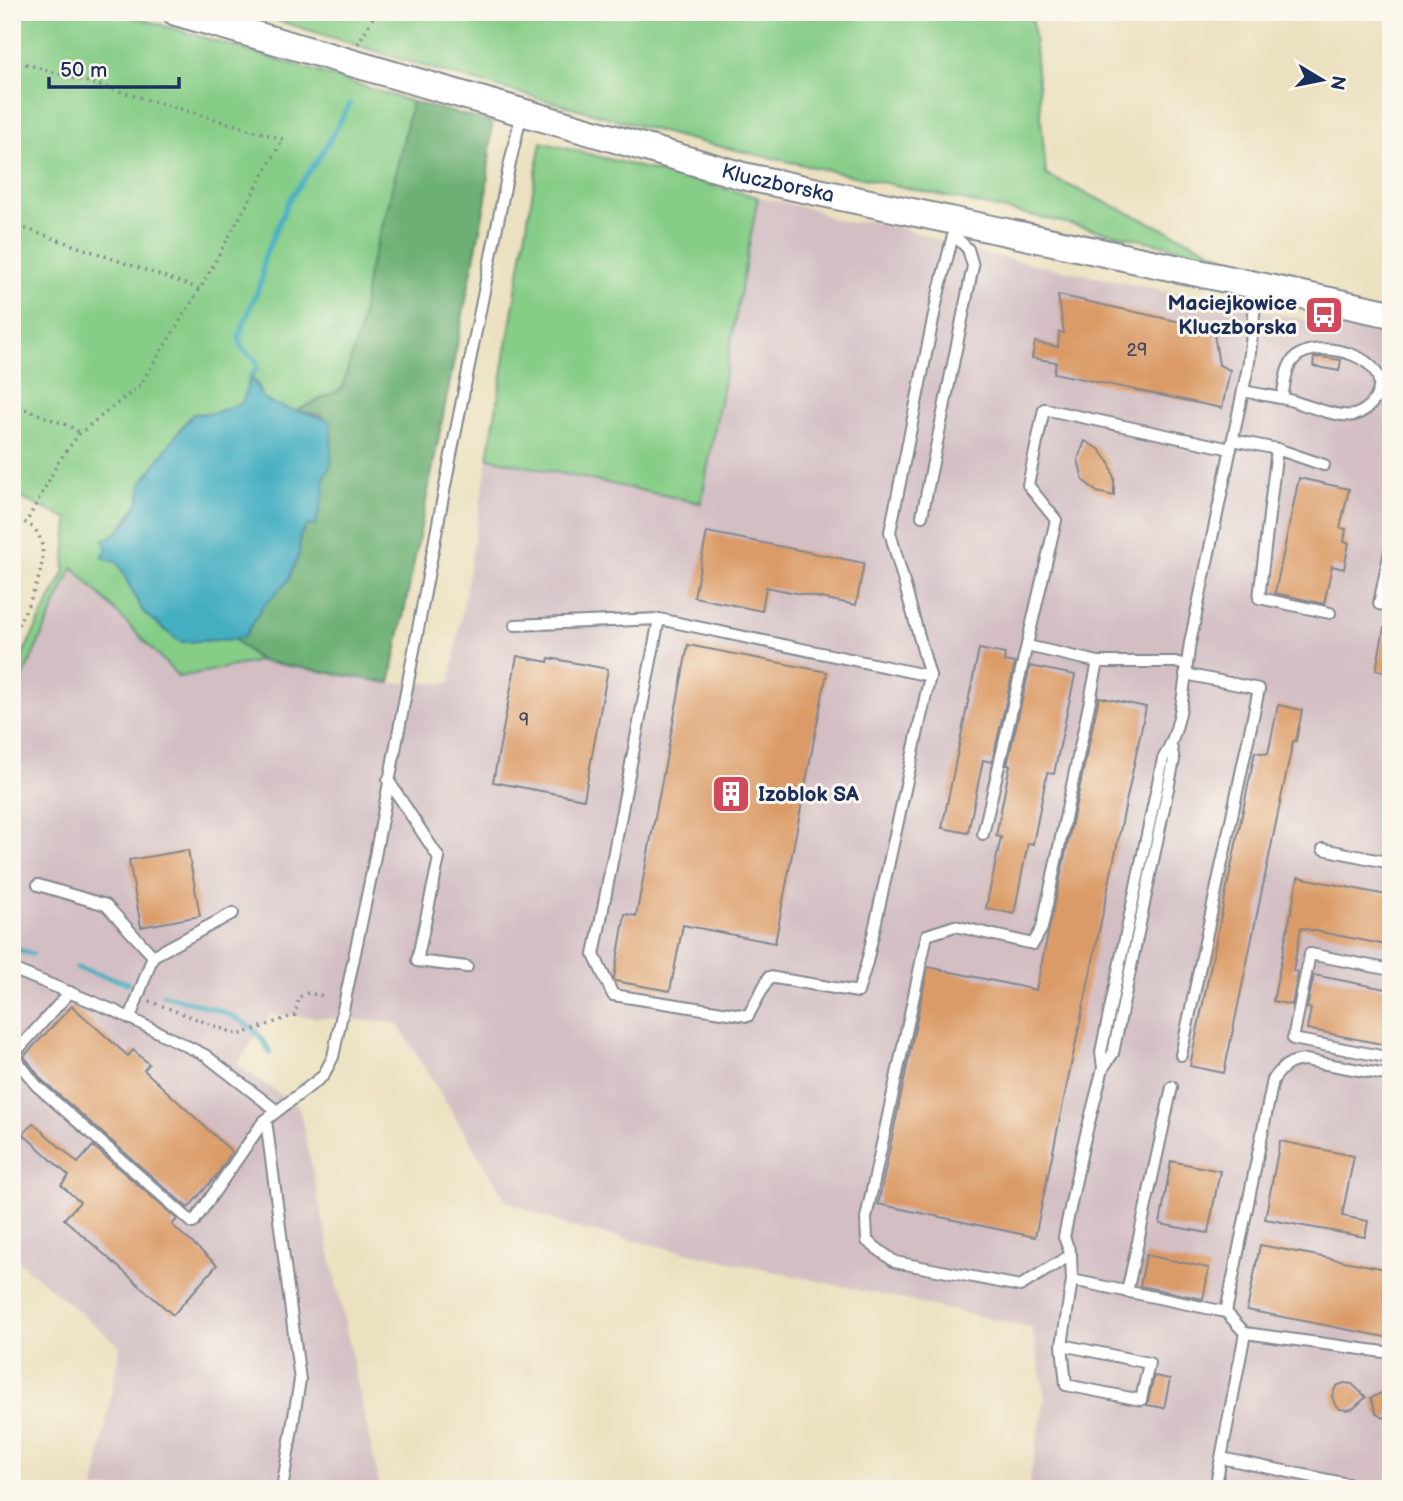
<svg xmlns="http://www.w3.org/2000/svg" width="1403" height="1501" font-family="'Balsamiq Sans',sans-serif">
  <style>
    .industrial { fill: #d2bec3 }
    .green { fill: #86cd87; stroke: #507e72; stroke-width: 2 }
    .forest { fill: #6cb074; stroke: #447069; stroke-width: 2 }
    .water { fill: #44afc2; stroke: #306f90; stroke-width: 2 }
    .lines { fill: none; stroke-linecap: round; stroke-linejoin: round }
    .stream { stroke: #44afc2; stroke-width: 5 }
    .building { fill: #db9b68 }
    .service-casing { stroke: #83888f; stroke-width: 14 }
    .tertiary-casing { stroke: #83888f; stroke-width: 30 }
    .path { stroke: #83888f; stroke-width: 3.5; stroke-dasharray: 2 5; stroke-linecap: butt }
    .service { stroke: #fff; stroke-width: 10 }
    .tertiary { stroke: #fff; stroke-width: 26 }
    .labels { text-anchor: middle; stroke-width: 6; stroke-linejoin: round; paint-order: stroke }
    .number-label { font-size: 18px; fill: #4b4a60 }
    .street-label { font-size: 21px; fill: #1b2f5e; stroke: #fbf7ec }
    .poi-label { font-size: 21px; font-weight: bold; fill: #1b2f5e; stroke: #fbf7ec; text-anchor: end }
  </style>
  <rect width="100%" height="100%" fill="#fbf7ec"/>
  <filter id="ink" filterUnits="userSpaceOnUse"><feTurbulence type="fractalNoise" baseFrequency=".0143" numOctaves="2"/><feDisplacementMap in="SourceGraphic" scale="14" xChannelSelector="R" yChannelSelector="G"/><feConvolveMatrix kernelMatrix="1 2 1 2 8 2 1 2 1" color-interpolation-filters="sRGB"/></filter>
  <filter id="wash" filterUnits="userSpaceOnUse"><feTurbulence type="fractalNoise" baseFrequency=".00686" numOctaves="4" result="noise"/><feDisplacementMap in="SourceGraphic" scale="28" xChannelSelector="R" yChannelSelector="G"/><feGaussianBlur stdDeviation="1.57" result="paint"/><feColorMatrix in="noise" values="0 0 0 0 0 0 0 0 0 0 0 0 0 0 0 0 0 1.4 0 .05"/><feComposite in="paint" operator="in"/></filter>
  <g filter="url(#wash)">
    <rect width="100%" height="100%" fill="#ebe1c0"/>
    <polygon class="industrial" points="758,197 816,210 829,218 851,223 868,221 904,229 979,253 1391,337 1391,1489 1028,1489 1045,1398 1032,1328 567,1226 507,1201 397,1023 270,1014 237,1065 299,1107 380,1489 94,1489 120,1346 12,1256 12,701 73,567 179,677 260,661 390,683 450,683 488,458 701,503"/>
    <g class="green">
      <path d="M12 12H118L319 72 412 102 387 211 368 273 361 324 342 389 296 411 276 405 262 397 257 383 247 392 242 403 214 413 193 414C174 435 160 460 142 482V496L107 549 109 558 118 563 143 612 180 642 234 639 260 661 179 677 73 567 12 701V675L64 573 68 519 12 494Z"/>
      <polygon points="250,12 1032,12 1046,175 1232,260 691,140 443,72"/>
      <polygon points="541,142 758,197 701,503 488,458"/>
    </g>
    <polygon class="forest" points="412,102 492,122 486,199 390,683 260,661 234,639 245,635 262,607 276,593 299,554 300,536 308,525 315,526 323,479 331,464 331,422 318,414 296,411 342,389 361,324 368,273 387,211"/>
    <path class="water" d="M251 375C256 382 257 390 262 396 271 409 314 412 331 422V464L323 479 325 489 315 526 308 525 300 536 299 554 288 581 262 607 245 636 234 639 180 642 143 612 118 563 102 557 107 549 103 540C125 533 142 504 142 482 160 460 174 435 193 414L214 413 242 403Z"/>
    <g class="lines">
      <g class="stream">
        <polyline points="251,375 257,369 256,360 242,349 239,336 262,279 264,258 289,200 321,155 350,104"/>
        <polyline points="12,948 32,954"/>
        <polyline points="77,968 128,983"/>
        <path d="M163 995C201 1006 253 1012 270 1053"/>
      </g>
    </g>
    <g id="blocks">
      <g class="building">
        <polygon points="1058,295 1199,326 1199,324 1213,327 1219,365 1230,370 1222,408 1054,373 1056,362 1032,358 1035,342 1058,347 1059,332 1064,333"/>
        <polygon points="1320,357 1341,360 1339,371 1313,366 1314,358"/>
        <polygon points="1085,441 1099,449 1109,462 1114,478 1114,496 1097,492 1083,480 1078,459"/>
        <polygon points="1299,478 1349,489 1340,528 1346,529 1344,542 1349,543 1344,569 1332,566 1324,604 1275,593"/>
        <polygon points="707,532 864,563 856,605 766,587 762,611 694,597"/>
        <polygon points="1384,628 1391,628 1391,673 1376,670"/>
        <polygon points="688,645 827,672 775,943 683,925 670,991 615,981 614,978 625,914 636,916"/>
        <polygon points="979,649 1005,654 1004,661 1015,663 992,762 983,760 968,833 942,828"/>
        <polygon points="517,656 548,662 549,658 608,669 584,799 493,782"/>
        <polygon points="1030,666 1075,675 1054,774 1047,773 1033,844 1028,843 1014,914 986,908 1001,837 996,836 1010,765 1007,765"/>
        <polygon points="1099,697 1146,707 1035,1237 878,1204 928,967 1036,990"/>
        <polygon points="1278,705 1302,710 1296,741 1293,741 1224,1073 1190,1066 1255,752 1268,754"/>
        <polygon points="188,850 200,916 141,927 129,860"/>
        <polygon points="1298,877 1391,896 1391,946 1301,928 1293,971 1298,972 1292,1005 1273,1001"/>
        <polygon points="1314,975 1391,990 1391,1046 1307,1029 1311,1009 1307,1008"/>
        <polygon points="72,1006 128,1056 133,1050 149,1064 144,1070 232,1152 216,1176 188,1208 42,1080 24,1056"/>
        <polygon points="33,1123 78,1163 93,1146 177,1219 172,1225 217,1265 173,1315 64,1219 80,1202 61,1185 69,1176 23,1134"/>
        <polygon points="1280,1141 1354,1156 1342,1216 1368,1221 1365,1237 1265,1219"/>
        <polygon points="1171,1161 1220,1171 1208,1233 1160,1224"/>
        <polygon points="1260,1245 1391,1270 1391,1338 1247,1310"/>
        <polygon points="1146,1255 1209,1268 1203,1299 1140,1286"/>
        <polygon points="1154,1376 1170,1379 1164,1408 1147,1405"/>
        <polygon points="1344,1383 1352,1384 1366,1397 1354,1408 1348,1410 1340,1409 1335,1405 1332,1396 1336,1386"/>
        <polygon points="1391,1388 1391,1419 1381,1417 1376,1413 1371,1398"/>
      </g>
    </g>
  </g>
  <g filter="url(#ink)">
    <use href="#blocks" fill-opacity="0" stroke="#83888f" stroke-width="2"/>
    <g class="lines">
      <g class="service-casing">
        <g id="service">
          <path d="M1257 286 1249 362 1190 643C1184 681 1183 727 1163 759L1101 1052 1103 1068 1083 1146 1064 1237 1071 1255 1072 1280 1226 1312 1245 1333 1391 1353"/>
          <path d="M1243 391C1257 394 1272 396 1286 399 1304 404 1337 418 1354 415 1362 413 1371 406 1375 399 1399 357 1316 336 1295 358 1285 367 1285 385 1282 398"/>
          <polyline points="1233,440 1277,449"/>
          <polyline points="1324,465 1277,449 1259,598 1330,613"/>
          <polyline points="922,516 973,266 968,249 953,234"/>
          <polyline points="1391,546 1379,604 1391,606"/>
          <polyline points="659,619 594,955 613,995 748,1016 769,977 858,992 867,962 930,676 890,532 938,295 956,223"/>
          <polyline points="515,625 659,619 930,676"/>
          <polyline points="1027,646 1098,662 1175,662 1186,665"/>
          <polyline points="388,780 439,858 417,961 467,967"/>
          <polyline points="983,834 1056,520 1028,485 1044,409 1231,449"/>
          <polyline points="1323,849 1391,863"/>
          <polyline points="38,885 106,905 153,956"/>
          <polyline points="12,969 115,1011 205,1055 277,1111"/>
          <polyline points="1391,970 1310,954 1293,1039 1391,1058"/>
          <polyline points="70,992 13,1055 36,1085 193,1223 263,1122 323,1076 333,1057 372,872 450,460 509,167 522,112"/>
          <polyline points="130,1018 153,956 233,913"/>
          <polyline points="1181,1055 1259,689 1185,674"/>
          <polyline points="1103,1068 1113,1053 1174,760 1171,746"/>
          <polyline points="266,1120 300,1380 282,1489"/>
          <polyline points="1071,1255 1020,1286 895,1262 867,1241 866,1218 927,935 955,926 1033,944 1042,928 1098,662"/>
          <polyline points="1127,1292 1172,1087"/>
          <path d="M1226 1312 1273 1080C1282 1067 1289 1061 1305 1060L1391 1076"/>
          <polyline points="1245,1333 1221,1458 1372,1489"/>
          <polyline points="1062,1345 1149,1363 1141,1400 1066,1385 1062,1345 1072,1280"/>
          <polyline points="1215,1489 1221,1458"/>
        </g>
      </g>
      <g class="tertiary-casing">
        <g id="tertiary">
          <path id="s1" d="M176 12 743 176 1391 314"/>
        </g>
      </g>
      <g class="path">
        <polyline points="358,44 376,12"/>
        <polyline points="12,60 283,139 200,289 140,385 80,433 59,461 26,523"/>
        <polyline points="12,224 200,289"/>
        <polyline points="12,404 69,426 80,433"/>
        <path d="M12 516C19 520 31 524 36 531 56 559 25 611 12 636"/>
        <polyline points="149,1001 239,1035 295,1015 299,997 308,993 324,996"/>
      </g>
      <use href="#service" class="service"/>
      <use href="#tertiary" class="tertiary"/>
    </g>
  </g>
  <defs>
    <g id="bus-square" transform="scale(2.0125)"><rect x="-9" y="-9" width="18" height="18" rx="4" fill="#d1495b" stroke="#fbf7ec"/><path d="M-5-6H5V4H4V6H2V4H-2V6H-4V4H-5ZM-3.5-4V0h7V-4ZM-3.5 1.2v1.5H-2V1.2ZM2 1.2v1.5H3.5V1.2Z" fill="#fff"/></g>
    <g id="building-square" transform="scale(2.0125)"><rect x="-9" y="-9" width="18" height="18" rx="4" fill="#d1495b" stroke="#fbf7ec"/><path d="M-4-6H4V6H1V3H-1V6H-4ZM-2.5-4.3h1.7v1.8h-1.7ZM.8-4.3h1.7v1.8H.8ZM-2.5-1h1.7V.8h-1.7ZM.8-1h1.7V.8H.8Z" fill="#fff"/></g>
  </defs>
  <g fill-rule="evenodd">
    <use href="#bus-square" x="1324" y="315"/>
    <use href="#building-square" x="731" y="794"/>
  </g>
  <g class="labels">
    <g class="number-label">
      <text x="1137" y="356">29</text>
      <text x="524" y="726">9</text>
    </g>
    <g class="street-label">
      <text dy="7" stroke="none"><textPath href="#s1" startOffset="626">Kluczborska</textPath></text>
    </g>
    <g class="poi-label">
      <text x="1297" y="310">Maciejkowice<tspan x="1297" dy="24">Kluczborska</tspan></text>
      <text x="758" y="801" text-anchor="start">Izoblok SA</text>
    </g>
  </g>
  <rect width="1403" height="1501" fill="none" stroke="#fbf7ec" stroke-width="42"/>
  <g transform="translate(1322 80) rotate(100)" stroke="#fbf7ec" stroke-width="5" paint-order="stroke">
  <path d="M0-5L12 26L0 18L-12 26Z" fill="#1b2f5e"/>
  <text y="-10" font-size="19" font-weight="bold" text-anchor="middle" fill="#1b2f5e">N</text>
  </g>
  <path d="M49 77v10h130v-10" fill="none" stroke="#1b2f5e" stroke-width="3.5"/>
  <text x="60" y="77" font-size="21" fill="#1b2f5e" stroke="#fbf7ec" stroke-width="5" paint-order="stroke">50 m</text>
</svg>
